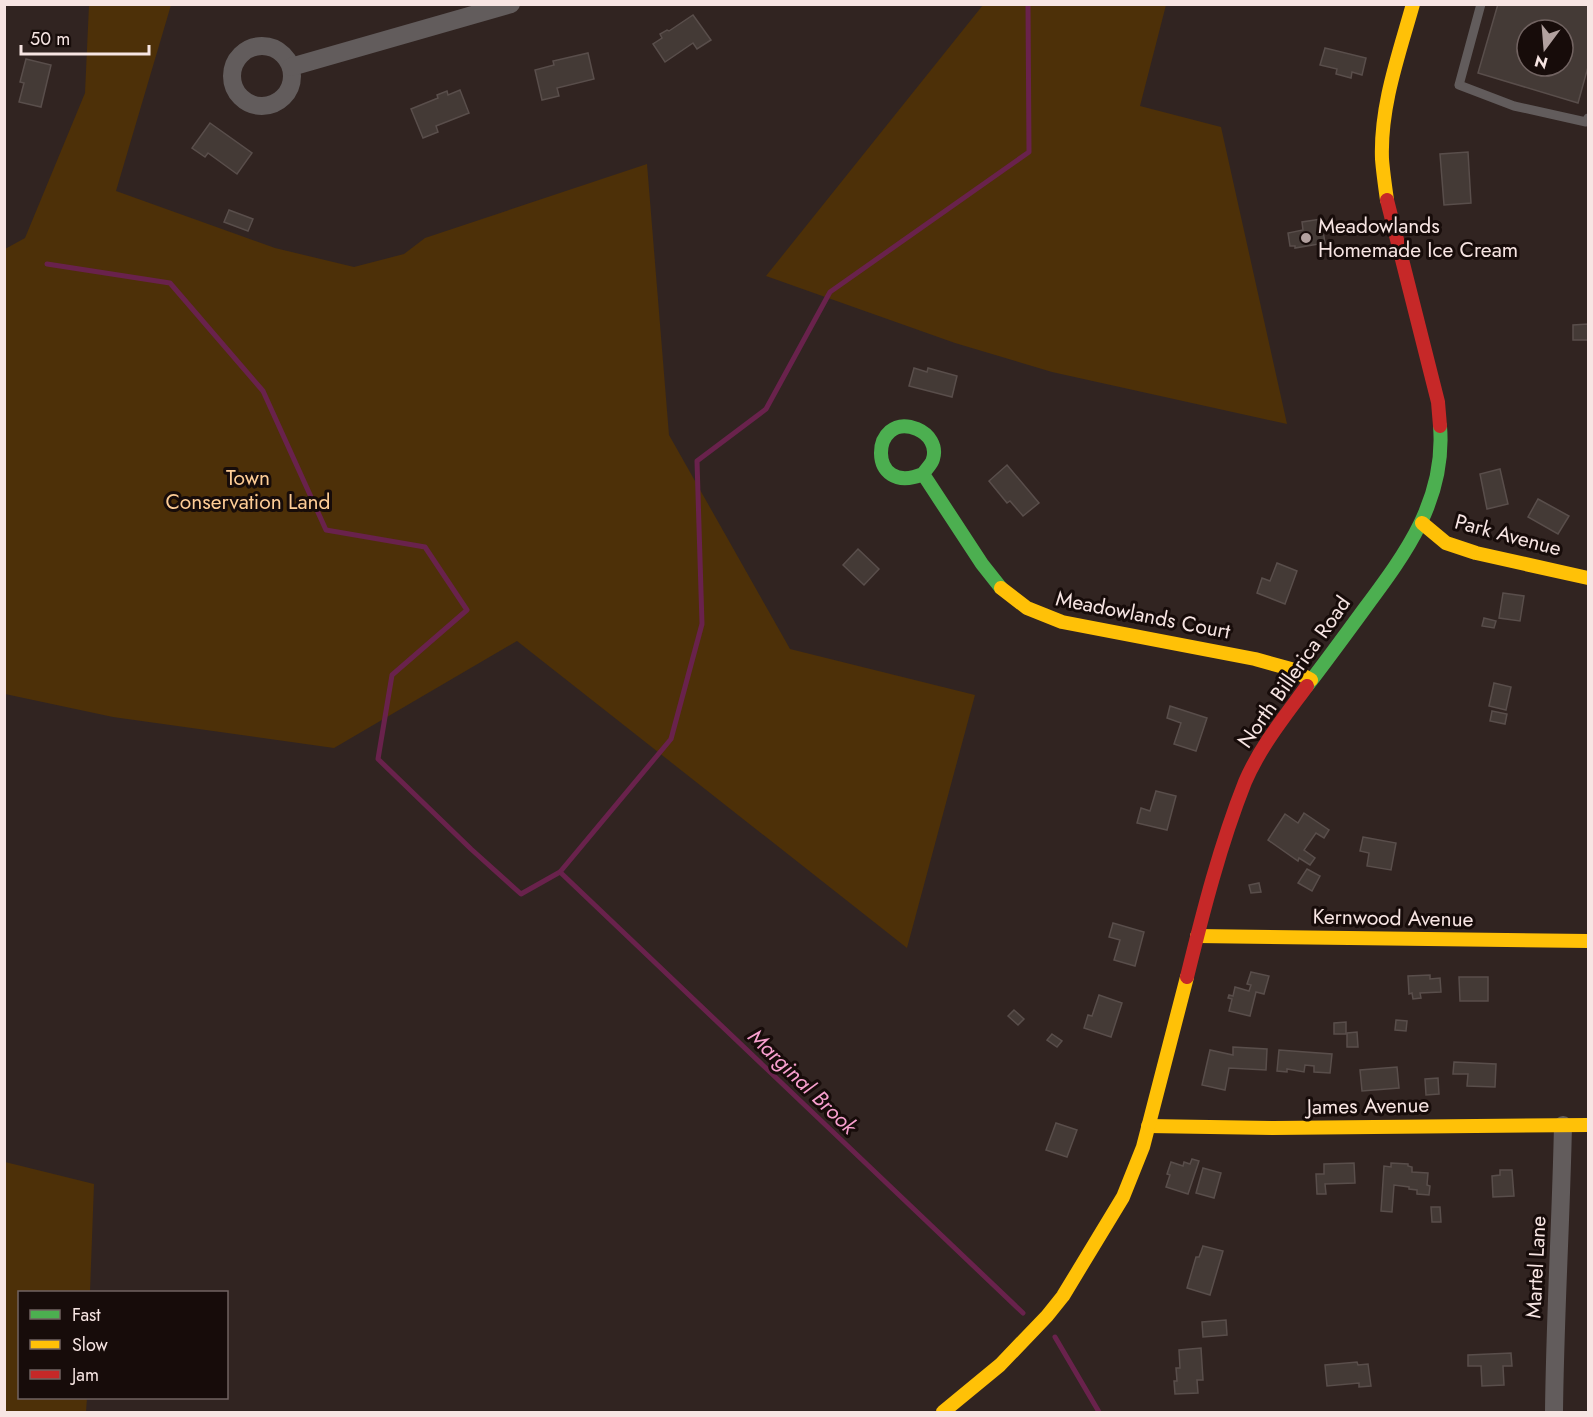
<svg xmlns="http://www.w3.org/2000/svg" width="1593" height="1417" font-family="Jost,sans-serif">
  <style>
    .green { fill: #4d3008 }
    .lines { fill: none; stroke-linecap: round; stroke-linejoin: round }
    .stream { stroke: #69224c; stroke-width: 5 }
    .building { fill: #443a36; stroke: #594e4b; stroke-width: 1.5; fill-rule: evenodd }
    .lane { stroke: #625c5c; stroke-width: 9 }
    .street { stroke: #625c5c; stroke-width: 18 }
    .fast { stroke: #4caf50; stroke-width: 14 }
    .slow { stroke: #ffc107; stroke-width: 14 }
    .jam { stroke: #c62828; stroke-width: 14 }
    .poi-dot { fill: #b2a19f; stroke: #170c0a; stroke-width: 2 }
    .labels { text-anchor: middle; stroke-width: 6; stroke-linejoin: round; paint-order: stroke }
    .poi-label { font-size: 21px; fill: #f7e5e3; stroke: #170c0a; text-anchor: start }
    .park-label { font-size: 21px; fill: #fecd96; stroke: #170c0a }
    .street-label { font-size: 21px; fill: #f7e5e3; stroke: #170c0a }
    .water-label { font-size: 22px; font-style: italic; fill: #f89fce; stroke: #170c0a }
  </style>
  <rect width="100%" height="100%" fill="#312421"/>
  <g class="green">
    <polygon points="171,5 116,191 275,248 354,267 404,254 425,238 647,164 669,435 790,649 975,695 907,948 517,641 334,748 113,717 5,694 5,249 25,238 85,93 89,5"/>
    <polygon points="983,5 1166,5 1140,106 1221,127 1287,424 1052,372 955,343 766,276"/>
    <polygon points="5,1162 94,1184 90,1292 20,1292 20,1398 87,1398 86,1412 5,1412"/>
  </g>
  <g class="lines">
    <g class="stream">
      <polyline points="47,264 170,283 263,391 326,530 425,547 467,610 392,675 378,759 471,849 521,894 560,872 671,739 702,624 697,461 766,409 830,292 1029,152 1028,4"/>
      <polyline points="560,872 1023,1313"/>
      <polyline points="1055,1337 1099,1412"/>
    </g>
  </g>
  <g class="building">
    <path d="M1498 4H1588V67L1578 103 1478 73ZM1527 30H1563V66H1527Z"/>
    <polygon points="693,15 711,40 697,49 693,43 665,62 653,44 662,38 660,34 667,30 669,31"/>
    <polygon points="1325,48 1366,58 1362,75 1352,72 1351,78 1336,74 1337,69 1320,65"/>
    <polygon points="588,53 594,79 557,88 559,96 542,100 535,70 554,65 553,61"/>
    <polygon points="26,59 51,65 41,107 19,102 24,83 20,82"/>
    <polygon points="460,90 469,113 436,126 438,132 423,138 411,109 438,98 437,95 447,91 448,95"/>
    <polygon points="210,123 252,153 237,174 208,153 205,157 192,148"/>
    <polygon points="1468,152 1471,203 1444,205 1440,154"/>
    <polygon points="229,210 253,219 248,231 224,222"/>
    <polygon points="1321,219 1325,243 1295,248 1295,246 1290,246 1288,233 1303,230 1302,222"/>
    <polygon points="1588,324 1588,340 1573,340 1573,325"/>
    <polygon points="914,368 927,372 928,368 957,376 952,397 909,386"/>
    <polygon points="1007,465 1039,503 1023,516 1010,501 1007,503 989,481"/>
    <polygon points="1500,469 1508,504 1487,509 1480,474"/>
    <polygon points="1538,499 1569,516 1558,534 1528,517"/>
    <polygon points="858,549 879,569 864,585 843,565"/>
    <polygon points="1277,563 1297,571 1285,604 1257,593 1262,578 1270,581"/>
    <polygon points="1503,593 1524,596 1520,621 1499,618"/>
    <polygon points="1484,618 1496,621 1494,628 1482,626"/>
    <polygon points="1494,683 1511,687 1506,710 1489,706"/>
    <polygon points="1170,706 1207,718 1196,751 1174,744 1181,723 1167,718"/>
    <polygon points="1492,711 1507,714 1505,724 1490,721"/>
    <polygon points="1156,791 1176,796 1167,830 1137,823 1141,808 1150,811"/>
    <polygon points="1304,813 1329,830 1324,838 1316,833 1304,850 1315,858 1310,865 1299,858 1298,861 1268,840 1285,814 1298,823"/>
    <polygon points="1363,837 1396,843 1391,870 1367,866 1369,853 1360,851"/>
    <polygon points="1307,869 1320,876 1312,891 1298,883"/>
    <polygon points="1259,883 1261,892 1251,893 1249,885"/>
    <polygon points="1113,923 1144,932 1135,966 1114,960 1120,940 1109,937"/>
    <polygon points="1251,972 1269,976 1264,994 1256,992 1250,1016 1229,1011 1232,999 1228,998 1229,995 1233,996 1235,987 1249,991 1251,985 1247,984"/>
    <polygon points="1430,975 1430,979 1440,978 1441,992 1420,993 1421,998 1413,999 1412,993 1409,994 1408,976"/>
    <polygon points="1459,977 1488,977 1488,1001 1460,1001"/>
    <polygon points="1099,995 1122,1003 1111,1037 1084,1028 1088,1015 1092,1016"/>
    <polygon points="1014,1010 1024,1019 1018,1025 1008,1016"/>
    <polygon points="1396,1020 1407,1021 1406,1031 1395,1030"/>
    <polygon points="1346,1022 1346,1034 1334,1034 1334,1023"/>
    <polygon points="1357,1032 1358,1047 1347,1047 1347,1033"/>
    <polygon points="1052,1034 1062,1041 1057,1047 1047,1040"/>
    <polygon points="1233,1047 1267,1049 1266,1070 1229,1068 1225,1090 1202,1085 1210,1050 1233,1055"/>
    <polygon points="1279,1050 1332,1054 1330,1073 1314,1072 1314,1066 1305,1065 1304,1072 1287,1069 1287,1072 1277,1071"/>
    <polygon points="1454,1062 1496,1064 1495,1087 1467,1086 1468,1074 1453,1074"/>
    <polygon points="1397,1067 1399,1088 1362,1091 1360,1070"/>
    <polygon points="1438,1078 1439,1094 1426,1095 1425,1079"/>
    <polygon points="1056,1123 1077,1130 1067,1157 1046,1150"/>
    <polygon points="1192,1159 1199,1161 1188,1194 1166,1187 1170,1175 1167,1174 1171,1162 1183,1166 1184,1162 1190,1164"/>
    <polygon points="1354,1163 1355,1183 1325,1184 1326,1194 1317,1194 1316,1174 1324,1174 1324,1164"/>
    <polygon points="1391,1163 1408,1164 1408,1166 1412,1167 1412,1172 1428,1173 1427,1185 1430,1186 1429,1195 1417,1194 1417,1190 1409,1189 1409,1187 1394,1185 1392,1212 1381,1211 1384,1166 1391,1167"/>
    <polygon points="1203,1168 1221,1173 1214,1198 1196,1193"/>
    <polygon points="1500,1170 1512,1170 1514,1196 1493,1197 1492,1176 1500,1175"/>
    <polygon points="1431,1207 1440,1207 1441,1222 1432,1222"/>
    <polygon points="1203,1246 1223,1251 1210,1295 1187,1288 1196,1257 1199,1257"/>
    <polygon points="1226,1320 1227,1335 1203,1337 1202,1322"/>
    <polygon points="1201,1348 1203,1380 1197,1380 1198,1393 1175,1394 1174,1381 1177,1381 1176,1368 1180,1368 1179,1350"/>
    <polygon points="1511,1353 1512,1366 1503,1366 1504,1385 1482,1386 1481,1366 1468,1366 1468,1355"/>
    <polygon points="1357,1362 1358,1365 1368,1364 1371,1386 1359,1387 1359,1383 1327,1386 1325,1365"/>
  </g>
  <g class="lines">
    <polyline class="lane" points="1481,4 1459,85 1514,106 1586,122 1588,118"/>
    <g class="street">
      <circle cx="262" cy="76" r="30"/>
      <polyline points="291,67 511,4"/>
      <path d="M1554 1412C1555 1316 1561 1221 1563 1125"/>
    </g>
    <g class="fast">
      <path d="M923 474C866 498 870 410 917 429 929 434 937 446 933 459 932 464 926 469 923 474L982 564 1001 588"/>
      <path d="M1307 686C1327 660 1346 634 1365 608 1406 553 1446 499 1440 426"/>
    </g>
    <g class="slow">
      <path d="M1387 200C1385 186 1383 172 1382 159 1380 106 1399 54 1413 4"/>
      <polyline points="1422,523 1446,543 1476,553 1588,578"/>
      <polyline points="1001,588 1027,608 1062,622 1255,659 1291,669 1311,680"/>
      <polyline points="1197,936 1588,941"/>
      <polyline points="1148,1126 1273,1128 1588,1125"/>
      <polyline points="943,1412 1000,1365 1047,1316 1063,1296 1123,1197 1143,1147 1187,977"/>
    </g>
    <g class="jam">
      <polyline points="1387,200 1438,402 1440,426"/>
      <path d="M1187 977C1203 912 1220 845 1245 782 1260 747 1285 716 1307 686"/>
    </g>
  </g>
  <circle class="poi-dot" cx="1306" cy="238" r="6"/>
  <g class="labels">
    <g class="poi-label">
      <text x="1318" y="233">Meadowlands<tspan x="1318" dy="24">Homemade Ice Cream</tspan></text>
    </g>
    <g class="park-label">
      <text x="248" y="485">Town<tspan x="248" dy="24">Conservation Land</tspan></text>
    </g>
    <g class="street-label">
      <text transform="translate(1508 535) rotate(15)" y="7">Park Avenue</text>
      <text transform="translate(1143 615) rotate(11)" y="7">Meadowlands Court</text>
      <text transform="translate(1294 672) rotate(-55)" y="7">North Billerica Road</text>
      <text transform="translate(1393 918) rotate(1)" y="7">Kernwood Avenue</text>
      <text transform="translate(1368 1106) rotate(-1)" y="7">James Avenue</text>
      <text transform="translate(1536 1267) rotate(-87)" y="7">Martel Lane</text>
    </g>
    <g class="water-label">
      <text transform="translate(803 1081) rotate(44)" y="8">Marginal Brook</text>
    </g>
  </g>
  <rect width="1593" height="1417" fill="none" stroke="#f7e5e3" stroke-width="12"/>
  <rect x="18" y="1291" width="210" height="108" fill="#170c0a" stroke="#716361" stroke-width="1.5"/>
  <rect x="30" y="1310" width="30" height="9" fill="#4caf50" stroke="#716361" stroke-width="1.5"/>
  <text x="72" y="1321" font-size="18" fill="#f7e5e3">Fast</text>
  <rect x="30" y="1340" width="30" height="9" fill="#ffc107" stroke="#716361" stroke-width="1.5"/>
  <text x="72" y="1351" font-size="18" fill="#f7e5e3">Slow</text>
  <rect x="30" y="1370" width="30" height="9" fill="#c62828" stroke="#716361" stroke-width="1.5"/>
  <text x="72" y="1381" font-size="18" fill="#f7e5e3">Jam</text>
  <g transform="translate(1545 48) rotate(196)"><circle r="28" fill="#170c0a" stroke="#716361" stroke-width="1.5"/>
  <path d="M0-4.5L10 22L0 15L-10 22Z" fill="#b2a19f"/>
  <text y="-9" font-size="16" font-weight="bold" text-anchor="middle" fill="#f7e5e3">N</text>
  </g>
  <path d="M21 45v9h128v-9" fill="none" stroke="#f7e5e3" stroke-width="3"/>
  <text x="30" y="45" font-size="18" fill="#f7e5e3" stroke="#170c0a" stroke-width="4.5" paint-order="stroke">50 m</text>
</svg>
